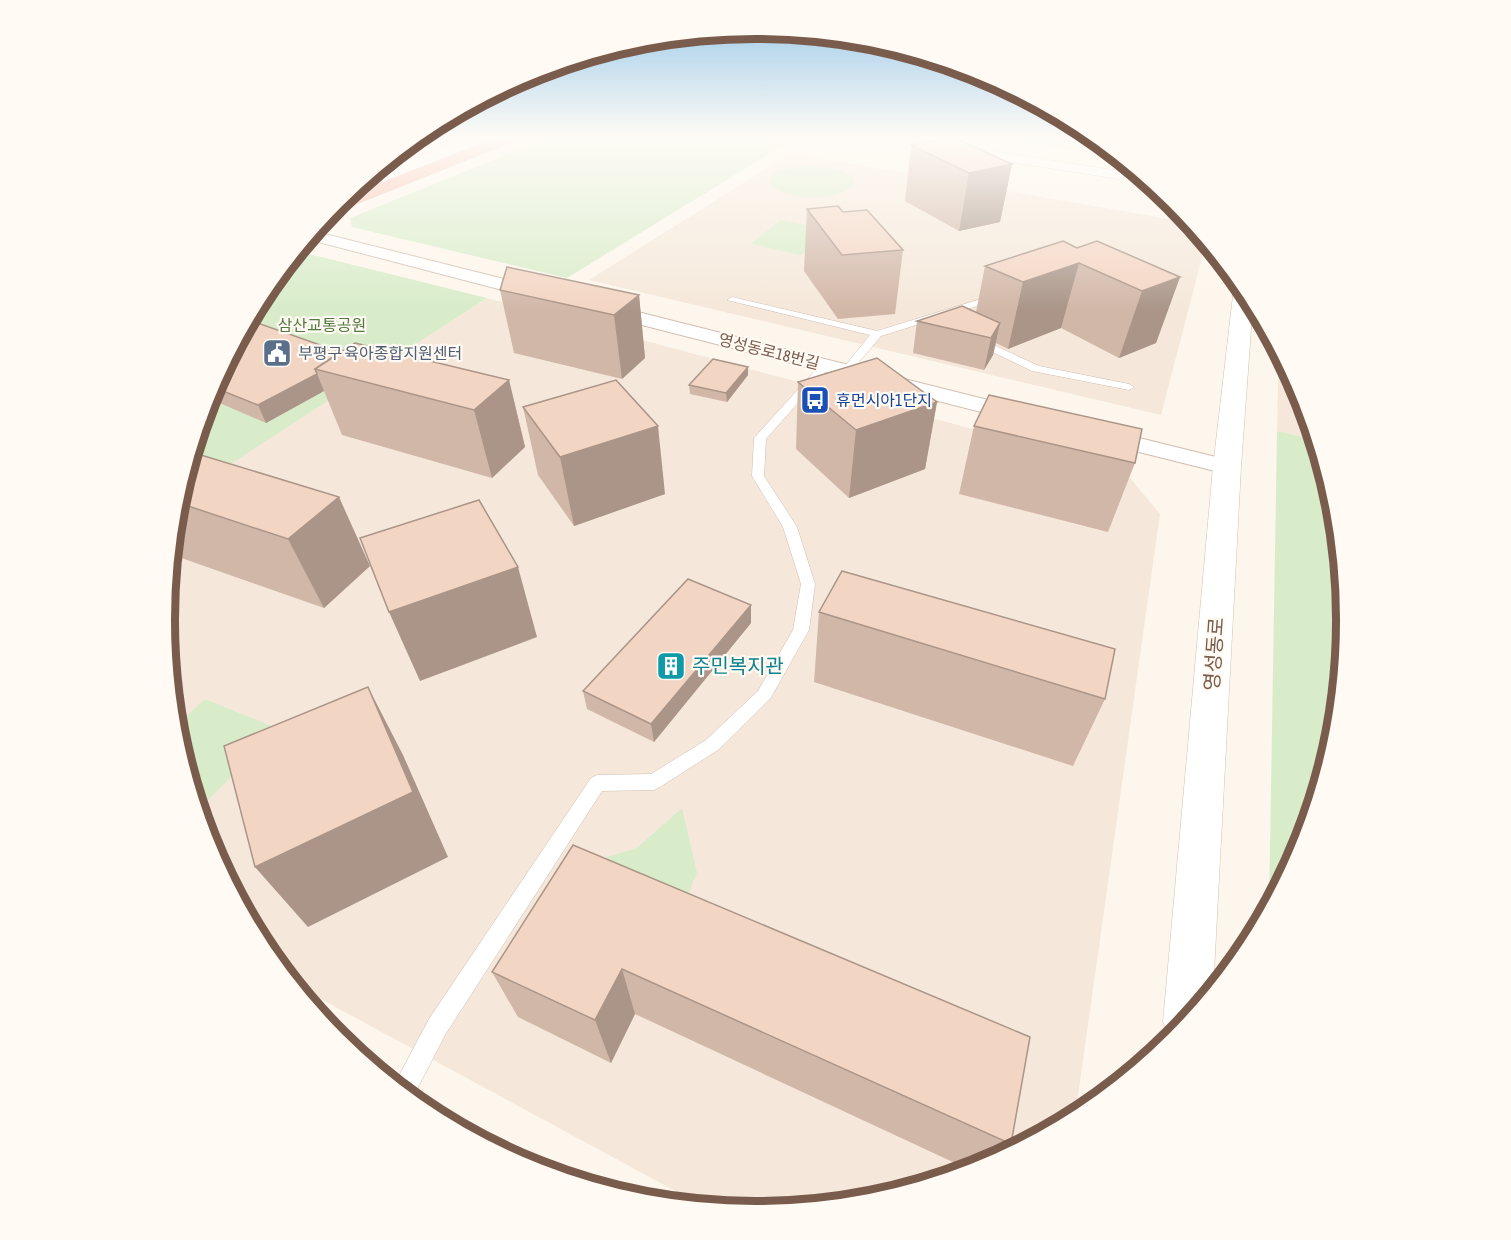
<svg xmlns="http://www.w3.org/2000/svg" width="1511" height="1240" font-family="'Asap Condensed','Noto Sans KR',sans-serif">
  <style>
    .residential { fill: #f5e8da }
    .green { fill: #d8ecc9 }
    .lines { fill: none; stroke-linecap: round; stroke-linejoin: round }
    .lane-casing { stroke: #d1beb0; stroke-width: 1 }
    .street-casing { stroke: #d1beb0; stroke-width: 2 }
    .secondary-casing { stroke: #d6c0b0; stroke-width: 1 }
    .highway-casing { stroke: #dad1cd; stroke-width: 1 }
    .lane { fill: #fff; fill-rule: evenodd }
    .street { fill: #fff; fill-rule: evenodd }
    .secondary { fill: #fff; fill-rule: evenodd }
    .highway { fill: #f7b7a3; fill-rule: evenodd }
    .wall { fill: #d1b7a8 }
    .shaded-wall { fill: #aa9588 }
    .building { fill: #f3d5c3; stroke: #aa9588; stroke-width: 1.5 }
    .labels { text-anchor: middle; stroke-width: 4.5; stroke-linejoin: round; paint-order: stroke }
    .far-park-label { font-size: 16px; fill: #537a41; stroke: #fffaf3 }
    .far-street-label { font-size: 16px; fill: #7a5c4d; stroke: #fffaf3 }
    .far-service-label { font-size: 16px; fill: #4e5e75; stroke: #fffaf3; text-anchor: start }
    .far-transit-label { font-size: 16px; fill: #164399; stroke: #fffaf3; text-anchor: start }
    .street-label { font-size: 20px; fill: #7a5c4d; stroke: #fffaf3 }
    .culture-label { font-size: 20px; fill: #0d838f; stroke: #fffaf3; text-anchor: start }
    .rim { fill: none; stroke: #7a5c4d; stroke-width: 8 }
  </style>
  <rect width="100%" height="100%" fill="#fdf6ec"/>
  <g class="residential">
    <polygon points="791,153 1191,223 1206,242 1161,415 589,280"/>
    <polygon points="487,298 1106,465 1131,479 1160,514 1075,1117 982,1167 871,1200 755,1211 703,1206 293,984 263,948 209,846 175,735 164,620 177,498"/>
    <polygon points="1279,351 1302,394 1316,440 1277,431"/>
  </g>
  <g class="green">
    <polygon points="548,138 795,138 567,278 352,227 350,218"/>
    <polygon points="990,138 1096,138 1119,157"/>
    <path d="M814 166 839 170 853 178 854 183C842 203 781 201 769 182 773 166 800 167 814 166Z"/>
    <polygon points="781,220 831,230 801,255 750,244"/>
    <polygon points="297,251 487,298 178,498 209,393 264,291"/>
    <polygon points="1277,431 1316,440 1336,505 1347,620 1336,736 1302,847 1269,908"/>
    <polygon points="205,699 279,729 198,810 175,727"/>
    <polygon points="682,808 697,873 674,926 594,861 637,848"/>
  </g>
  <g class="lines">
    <g class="lane-casing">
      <g id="lane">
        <polygon points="997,294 1002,297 1000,299 881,336 850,373 846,374 841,371 870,335 727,300 732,297 877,331"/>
        <polygon points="978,338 1039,366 1129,384 1134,387 1129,390 1032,371 974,343 974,339"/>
        <polygon points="825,363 830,366 829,368 766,439 764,476 797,527 815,584 809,630 770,699 718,750 660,787 654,790 602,791 445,1035 412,1099 394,1085 429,1019 591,778 597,775 651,774 706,740 758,691 793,630 801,584 783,527 752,476 754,438 821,364"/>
      </g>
    </g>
    <g class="street-casing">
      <g id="street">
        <polygon points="313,231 548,290 550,294 548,298 541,300 307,239"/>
        <polygon points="602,303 1032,411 1035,416 1032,421 1024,423 595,313 592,309 595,305"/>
        <polygon points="1099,428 1236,462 1239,467 1236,472 1227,474 1091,440 1087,435 1091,430"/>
      </g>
    </g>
    <g class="secondary-casing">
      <g id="secondary">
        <polygon points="468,138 488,138 486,141 362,190 352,190 370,175"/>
        <polygon points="873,138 906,138 1140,174 1152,184 880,142 875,141"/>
        <polygon points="1240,282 1253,302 1241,467 1213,991 1172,1040 1163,1022 1213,467 1234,287"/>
      </g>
    </g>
    <g class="highway-casing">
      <polygon id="highway" points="498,138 517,138 515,141 339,211 329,211 343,197"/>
    </g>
    <use href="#lane" class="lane"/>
    <use href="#street" class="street"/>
    <use href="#secondary" class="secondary"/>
    <use href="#highway" class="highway"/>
  </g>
  <g class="wall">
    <polygon points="911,145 1012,164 1000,222 959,231 905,201"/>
    <polygon points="807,209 843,212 903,250 895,314 838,319 804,271"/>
    <polygon points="1077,248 1180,277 1156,343 1119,358 1061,328 1008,349 996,343 993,355 984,370 913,353 917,321 976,312 985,266"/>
    <polygon points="500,290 639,295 645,358 622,379 514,353"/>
    <polygon points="249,320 340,352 509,380 525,447 492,478 342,435 324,391 266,423 208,398 209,393"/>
    <polygon points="748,367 748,375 727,402 690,394 689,385"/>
    <polygon points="798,382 937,402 925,469 849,498 796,449"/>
    <polygon points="523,407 665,494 574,526 538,475"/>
    <polygon points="974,426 1135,463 1108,532 959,494"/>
    <polygon points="191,452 370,566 324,608 170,554 175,504"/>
    <polygon points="819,612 1105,699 1073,766 814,682"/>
    <polygon points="751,623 654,742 587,709 583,691"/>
    <polygon points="573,845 1011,1144 999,1157 982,1167 970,1170 635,1014 611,1063 518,1017 492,972"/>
  </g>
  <g class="shaded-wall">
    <polygon points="1012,164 1000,222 959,231 969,173"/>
    <polygon points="1079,263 1061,328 1008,349 1023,282"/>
    <polygon points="1180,277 1156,343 1119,358 1142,291"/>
    <polygon points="639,295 645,358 622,379 614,315"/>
    <polygon points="1000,323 993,355 984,370 991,338"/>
    <polygon points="748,367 748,375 727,402 726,393"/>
    <polygon points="317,374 324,391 266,423 258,405"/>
    <polygon points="509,380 525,447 492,478 474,410"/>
    <polygon points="937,402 925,469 849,498 856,430"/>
    <polygon points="658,426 665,494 574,526 560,457"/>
    <polygon points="339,497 370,566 324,608 288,539"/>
    <polygon points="518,567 537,637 420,681 389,612"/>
    <polygon points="751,605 751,623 654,742 651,724"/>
    <polygon points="368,687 403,755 448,857 308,927 255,867"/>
    <polygon points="622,969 635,1014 611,1063 595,1020"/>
  </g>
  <g class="building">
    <polygon points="949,138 954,138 1012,164 969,173 911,145"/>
    <polygon points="838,206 843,212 867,210 903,250 842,255 807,209"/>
    <polygon points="1063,241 1077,248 1097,241 1180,277 1142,291 1079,263 1023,282 985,266"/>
    <polygon points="507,267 639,295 614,315 500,290"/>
    <polygon points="962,306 1000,323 991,338 917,321"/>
    <polygon points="249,320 340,352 315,369 317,374 258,405 213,387"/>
    <polygon points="355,343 509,380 474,410 315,369"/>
    <polygon points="877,358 937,402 856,430 798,382"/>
    <polygon points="713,359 748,367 726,393 689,385"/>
    <polygon points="616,380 658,426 560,457 523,407"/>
    <polygon points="989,395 1142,429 1135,463 974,426"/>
    <polygon points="191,452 339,497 288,539 176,502"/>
    <polygon points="479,500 518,567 389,612 360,538"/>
    <polygon points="842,571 1115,649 1105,699 819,612"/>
    <polygon points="688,579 751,605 651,724 583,691"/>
    <polygon points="368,687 413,792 255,867 224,746"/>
    <polygon points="573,845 1030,1037 1011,1144 622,969 595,1020 492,972"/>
  </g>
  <linearGradient id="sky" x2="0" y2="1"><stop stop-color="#97c7e8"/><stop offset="0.44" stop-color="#fefbf6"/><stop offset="1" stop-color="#fefbf6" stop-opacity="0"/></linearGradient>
  <rect width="1511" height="311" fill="url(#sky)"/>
  <defs>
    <g id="civic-square" transform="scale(1.5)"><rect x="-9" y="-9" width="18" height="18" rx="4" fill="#5c6f8a" stroke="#fffaf3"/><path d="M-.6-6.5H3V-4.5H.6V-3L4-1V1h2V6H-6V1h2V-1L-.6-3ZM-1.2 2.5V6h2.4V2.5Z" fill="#fff"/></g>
    <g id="bus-square" transform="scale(1.5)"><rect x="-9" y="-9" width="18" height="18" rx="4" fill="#1a4fb4" stroke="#fffaf3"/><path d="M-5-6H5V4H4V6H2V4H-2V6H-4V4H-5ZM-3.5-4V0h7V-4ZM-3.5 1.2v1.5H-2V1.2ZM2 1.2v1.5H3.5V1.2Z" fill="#fff"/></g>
    <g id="building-square" transform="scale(1.5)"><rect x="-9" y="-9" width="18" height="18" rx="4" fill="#0f9aa8" stroke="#fffaf3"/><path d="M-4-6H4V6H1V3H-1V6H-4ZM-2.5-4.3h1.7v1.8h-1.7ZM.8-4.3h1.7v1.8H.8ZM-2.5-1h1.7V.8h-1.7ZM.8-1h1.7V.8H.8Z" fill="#fff"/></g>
  </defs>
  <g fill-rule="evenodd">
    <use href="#civic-square" x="277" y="353"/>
    <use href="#bus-square" x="815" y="400"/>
    <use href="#building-square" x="671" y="666"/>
  </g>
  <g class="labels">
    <g class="far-park-label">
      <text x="322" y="331">삼산교통공원</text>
    </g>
    <g class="far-street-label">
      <text transform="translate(769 351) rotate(14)" y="6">영성동로18번길</text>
    </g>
    <g class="far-service-label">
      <text x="298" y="359">부평구 육아종합지원센터</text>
    </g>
    <g class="far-transit-label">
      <text x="836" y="406">휴먼시아1단지</text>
    </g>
    <g class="street-label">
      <text transform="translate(1214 654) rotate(-86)" y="7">영성동로</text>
    </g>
    <g class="culture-label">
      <text x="692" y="673">주민복지관</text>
    </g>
  </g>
  <path d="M0 0H1511V1240H0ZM755 39H756A580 580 0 0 1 1336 619V621A580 580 0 0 1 756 1201H755A580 580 0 0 1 175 621V619A580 580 0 0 1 755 39Z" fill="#fffaf3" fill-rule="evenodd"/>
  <path class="rim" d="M755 39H756A580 580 0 0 1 1336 619V621A580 580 0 0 1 756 1201H755A580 580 0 0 1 175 621V619A580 580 0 0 1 755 39Z"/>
</svg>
